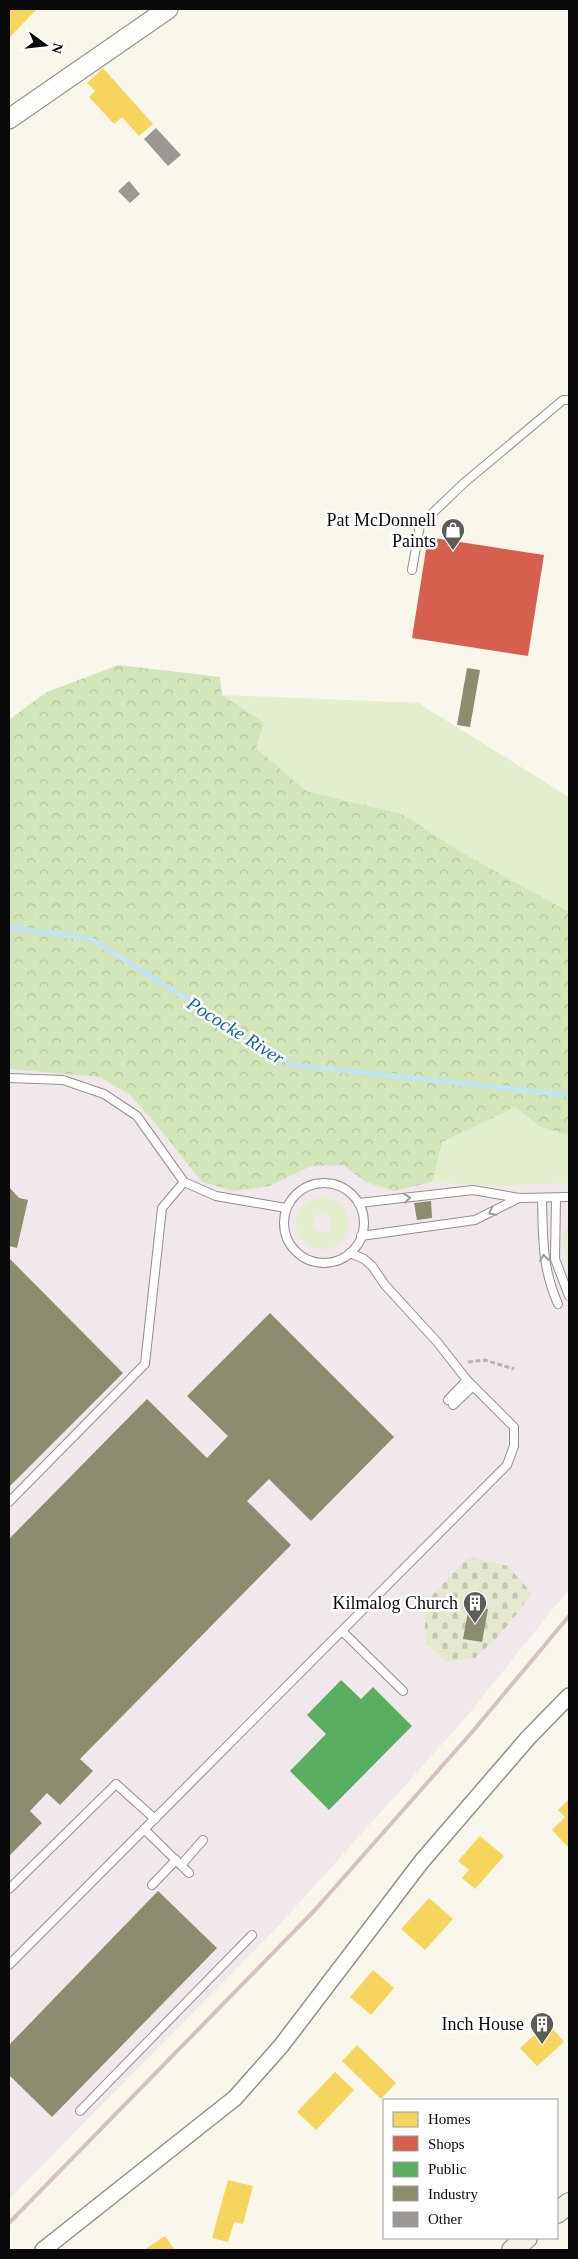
<svg xmlns="http://www.w3.org/2000/svg" width="578" height="2259" font-family="Georgia,serif">
  <style>
    .industrial { fill: #f0e8ea }
    .grass { fill: #e2eecc; fill-rule: evenodd }
    .forest { fill: url(#forest-crowns) }
    .cemetery { fill: url(#cemetery-stones) }
    .homes { fill: #f6d55c }
    .shops { fill: #d6604d }
    .public { fill: #5aae61 }
    .industry { fill: #8c8c6e }
    .lines { fill: none; stroke-linecap: round; stroke-linejoin: round }
    .stream { stroke: #c2e4f3; stroke-width: 5 }
    .building { fill: #9b9893 }
    .service-casing { stroke: #91908b; stroke-width: 10 }
    .minor-casing { stroke: #91908b; stroke-width: 18 }
    .tertiary-casing { stroke: #91908b; stroke-width: 21 }
    .secondary-casing { stroke: #888682; stroke-width: 22 }
    .path { stroke: #b6b5b4; stroke-width: 3; stroke-dasharray: 5 2.5; stroke-linecap: butt }
    .service { stroke: #fefefc; stroke-width: 8 }
    .minor { stroke: #fefefc; stroke-width: 15 }
    .tertiary { stroke: #fefefc; stroke-width: 19 }
    .secondary { stroke: #f4f2e6; stroke-width: 20 }
    .rail { stroke: #d5c3c3; stroke-width: 4 }
    .oneway { stroke: #9c9c9b }
    .labels { text-anchor: middle; stroke-width: 5; stroke-linejoin: round; paint-order: stroke }
    .poi-label { font-size: 18px; fill: #090909; stroke: #fff; text-anchor: end }
    .water-label { font-size: 19px; font-style: italic; fill: #14649a; stroke: #fff }
  </style>
  <defs>
    <pattern id="forest-crowns" width="20" height="18" patternUnits="userSpaceOnUse" patternTransform="scale(1.25)"><rect width="20" height="18" fill="#d2e6b9"/><path d="M2 6a3 3 0 1 1 6 0M12 15a3 3 0 1 1 6 0" fill="none" stroke="#b3c49e"/></pattern>
    <pattern id="cemetery-stones" width="16" height="16" patternUnits="userSpaceOnUse" patternTransform="scale(1.25)"><rect width="16" height="16" fill="#e5e9d0"/><path d="M2 7V4a2 2 0 0 1 4 0v3zM10 15v-3a2 2 0 0 1 4 0v3z" fill="#c3c6b1"/></pattern>
  </defs>
  <rect width="100%" height="100%" fill="#f9f6ec"/>
  <polygon class="industrial" points="9,1053 569,1116 569,1589 463,1721 282,1922 9,2199"/>
  <g class="grass">
    <polygon points="222,695 418,703 569,797 569,912 461,852 402,814 306,791 256,748"/>
    <polygon points="515,1107 540,1127 569,1135 569,1183 493,1186 432,1182 441,1142"/>
    <path d="M325 1197C367 1207 346 1261 312 1247 305 1244 299 1238 297 1230 292 1211 307 1198 325 1197ZM320 1213 329 1216 332 1222 329 1230 323 1233 314 1230C311 1223 313 1217 320 1213Z"/>
    <polygon points="569,1220 569,1271 567,1266 563,1235"/>
  </g>
  <polygon class="forest" points="118,665 220,677 222,695 264,723 256,748 306,791 402,814 461,852 569,912 569,1135 540,1127 515,1107 442,1142 432,1182 394,1191 366,1182 343,1165 311,1166 270,1186 234,1191 202,1182 152,1119 130,1095 100,1077 9,1069 9,720 45,693"/>
  <polygon class="cemetery" points="468,1557 508,1566 532,1594 500,1635 475,1658 446,1662 426,1643 424,1604"/>
  <g class="homes">
    <polygon points="9,9 37,9 9,38"/>
    <polygon points="103,68 153,124 139,136 122,117 114,124 89,97 95,91 87,83"/>
    <polygon points="569,1799 569,1844 567,1846 552,1830 565,1817 558,1810"/>
    <polygon points="480,1836 504,1856 475,1889 462,1878 469,1870 458,1861"/>
    <polygon points="429,1898 453,1919 425,1950 401,1929"/>
    <polygon points="373,1970 394,1988 371,2015 350,1997"/>
    <polygon points="548,2023 564,2042 537,2066 520,2048"/>
    <polygon points="357,2045 396,2083 381,2099 342,2061"/>
    <polygon points="335,2072 354,2090 316,2130 297,2112"/>
    <polygon points="228,2180 253,2186 243,2224 234,2222 228,2242 212,2238"/>
    <polygon points="165,2236 175,2250 144,2250"/>
  </g>
  <polygon class="shops" points="428,537 544,555 528,656 412,638"/>
  <polygon class="public" points="341,1680 361,1699 373,1687 412,1726 329,1810 290,1771 326,1734 307,1715"/>
  <g class="industry">
    <polygon points="467,668 480,670 470,727 457,725"/>
    <polygon points="9,1187 19,1198 28,1200 17,1248 9,1246"/>
    <polygon points="431,1201 432,1218 417,1220 414,1203"/>
    <polygon points="9,1258 123,1373 9,1487"/>
    <polygon points="270,1313 394,1437 311,1521 269,1479 247,1501 291,1545 80,1759 93,1771 60,1805 47,1793 30,1811 42,1823 9,1856 9,1539 147,1399 207,1458 228,1436 187,1396"/>
    <polygon points="469,1606 488,1609 482,1642 463,1639"/>
    <polygon points="158,1891 217,1948 52,2117 9,2075 9,2045"/>
  </g>
  <g class="lines">
    <polyline class="stream" points="9,927 91,939 293,1065 569,1095"/>
  </g>
  <g class="building">
    <polygon points="156,128 181,155 168,166 144,139"/>
    <polygon points="129,181 140,194 130,203 118,191"/>
  </g>
  <g class="lines">
    <g class="service-casing">
      <g id="service">
        <polyline points="412,570 420,525 464,483 563,400 569,400"/>
        <polyline points="9,1078 63,1080 104,1094 137,1116 184,1182 216,1196 286,1208"/>
        <circle cx="324" cy="1223" r="40"/>
        <polyline points="556,1198 555,1259 569,1296"/>
        <path d="M542 1199C543 1238 542 1268 558 1304"/>
        <polyline points="359,1203 473,1190 519,1198 569,1197"/>
        <polyline points="361,1236 475,1220 519,1198"/>
        <polyline points="448,1400 467,1380"/>
        <polyline points="453,1405 473,1386"/>
        <polyline points="9,1502 145,1364 162,1208 184,1182"/>
        <polyline points="342,1631 403,1691"/>
        <polyline points="144,1829 189,1873"/>
        <polyline points="181,1865 203,1840"/>
        <polyline points="152,1885 176,1860"/>
        <polyline points="9,1889 116,1784 155,1819"/>
        <polyline points="9,1965 507,1465 514,1446 514,1427 467,1380 438,1343 385,1285 372,1266 364,1259 350,1253"/>
        <polyline points="80,2111 252,1935"/>
      </g>
    </g>
    <g class="minor-casing">
      <polyline id="minor" points="43,2250 235,2098 281,2046 422,1861 528,1738 569,1696"/>
    </g>
    <g class="tertiary-casing">
      <polyline id="tertiary" points="9,119 168,9"/>
    </g>
    <g class="secondary-casing">
      <g id="secondary">
        <polyline points="557,2213 569,2203"/>
        <polyline points="512,2250 527,2238"/>
      </g>
    </g>
    <polyline class="path" points="468,1362 485,1360 514,1369"/>
    <use href="#service" class="service"/>
    <use href="#minor" class="minor"/>
    <use href="#tertiary" class="tertiary"/>
    <use href="#secondary" class="secondary"/>
    <polyline class="rail" points="9,2223 314,1911 473,1731 569,1616"/>
  </g>
  <defs><path id="oneway-chevron" d="M-2-3.5L2.5 0L-2 3.5" fill="none" stroke-width="1.6" stroke-linecap="round" stroke-linejoin="round" transform="scale(1.25)"/></defs>
  <g class="oneway">
    <use href="#oneway-chevron" transform="translate(407 1198) rotate(-6)"/>
    <use href="#oneway-chevron" transform="translate(492 1212) rotate(153)"/>
    <use href="#oneway-chevron" transform="translate(544 1258) rotate(-96)"/>
  </g>
  <defs>
    <g id="shop-pin" transform="scale(1.25)"><path d="M0 17L-7.5 6A9.5 9.5 0 1 1 7.5 6Z" fill="#5d5c58" stroke="#fff"/><path d="M-5-2.5h2.3a2.7 3.5 0 0 1 5.4 0H5L5.5 6h-11ZM-1.5-2.5h3a1.5 2.3 0 0 0-3 0Z" fill="#fff"/></g>
    <g id="building-pin" transform="scale(1.25)"><path d="M0 17L-7.5 6A9.5 9.5 0 1 1 7.5 6Z" fill="#5d5c58" stroke="#fff"/><path d="M-4-6H4V6H1V3H-1V6H-4ZM-2.5-4.3h1.7v1.8h-1.7ZM.8-4.3h1.7v1.8H.8ZM-2.5-1h1.7V.8h-1.7ZM.8-1h1.7V.8H.8Z" fill="#fff"/></g>
  </defs>
  <g fill-rule="evenodd">
    <use href="#shop-pin" x="453" y="530"/>
    <use href="#building-pin" x="475" y="1603"/>
    <use href="#building-pin" x="542" y="2024"/>
  </g>
  <g class="labels">
    <g class="poi-label">
      <text x="436" y="526">Pat McDonnell<tspan x="436" dy="21">Paints</tspan></text>
      <text x="458" y="1609">Kilmalog Church</text>
      <text x="524" y="2030">Inch House</text>
    </g>
    <g class="water-label">
      <text transform="translate(236 1030) rotate(32)" y="7">Pococke River</text>
    </g>
  </g>
  <rect width="578" height="2259" fill="none" stroke="#090909" stroke-width="20"/>
  <rect x="383" y="2099" width="175" height="140" fill="#ffffff" stroke="#9d9d9d"/>
  <rect x="393" y="2112" width="25" height="15" fill="#f6d55c" stroke="#9d9d9d"/>
  <text x="428" y="2124" font-size="15" fill="#090909">Homes</text>
  <rect x="393" y="2136" width="25" height="15" fill="#d6604d" stroke="#9d9d9d"/>
  <text x="428" y="2149" font-size="15" fill="#090909">Shops</text>
  <rect x="393" y="2162" width="25" height="15" fill="#5aae61" stroke="#9d9d9d"/>
  <text x="428" y="2174" font-size="15" fill="#090909">Public</text>
  <rect x="393" y="2186" width="25" height="15" fill="#8c8c6e" stroke="#9d9d9d"/>
  <text x="428" y="2199" font-size="15" fill="#090909">Industry</text>
  <rect x="393" y="2212" width="25" height="15" fill="#9b9893" stroke="#9d9d9d"/>
  <text x="428" y="2224" font-size="15" fill="#090909">Other</text>
  <g transform="translate(45 45) rotate(105)" stroke="#ffffff" stroke-width="4" paint-order="stroke">
  <path d="M0-4L9 19L0 12L-9 19Z" fill="#090909"/>
  <text y="-8" font-size="14" font-weight="bold" text-anchor="middle" fill="#090909">N</text>
  </g>
</svg>
